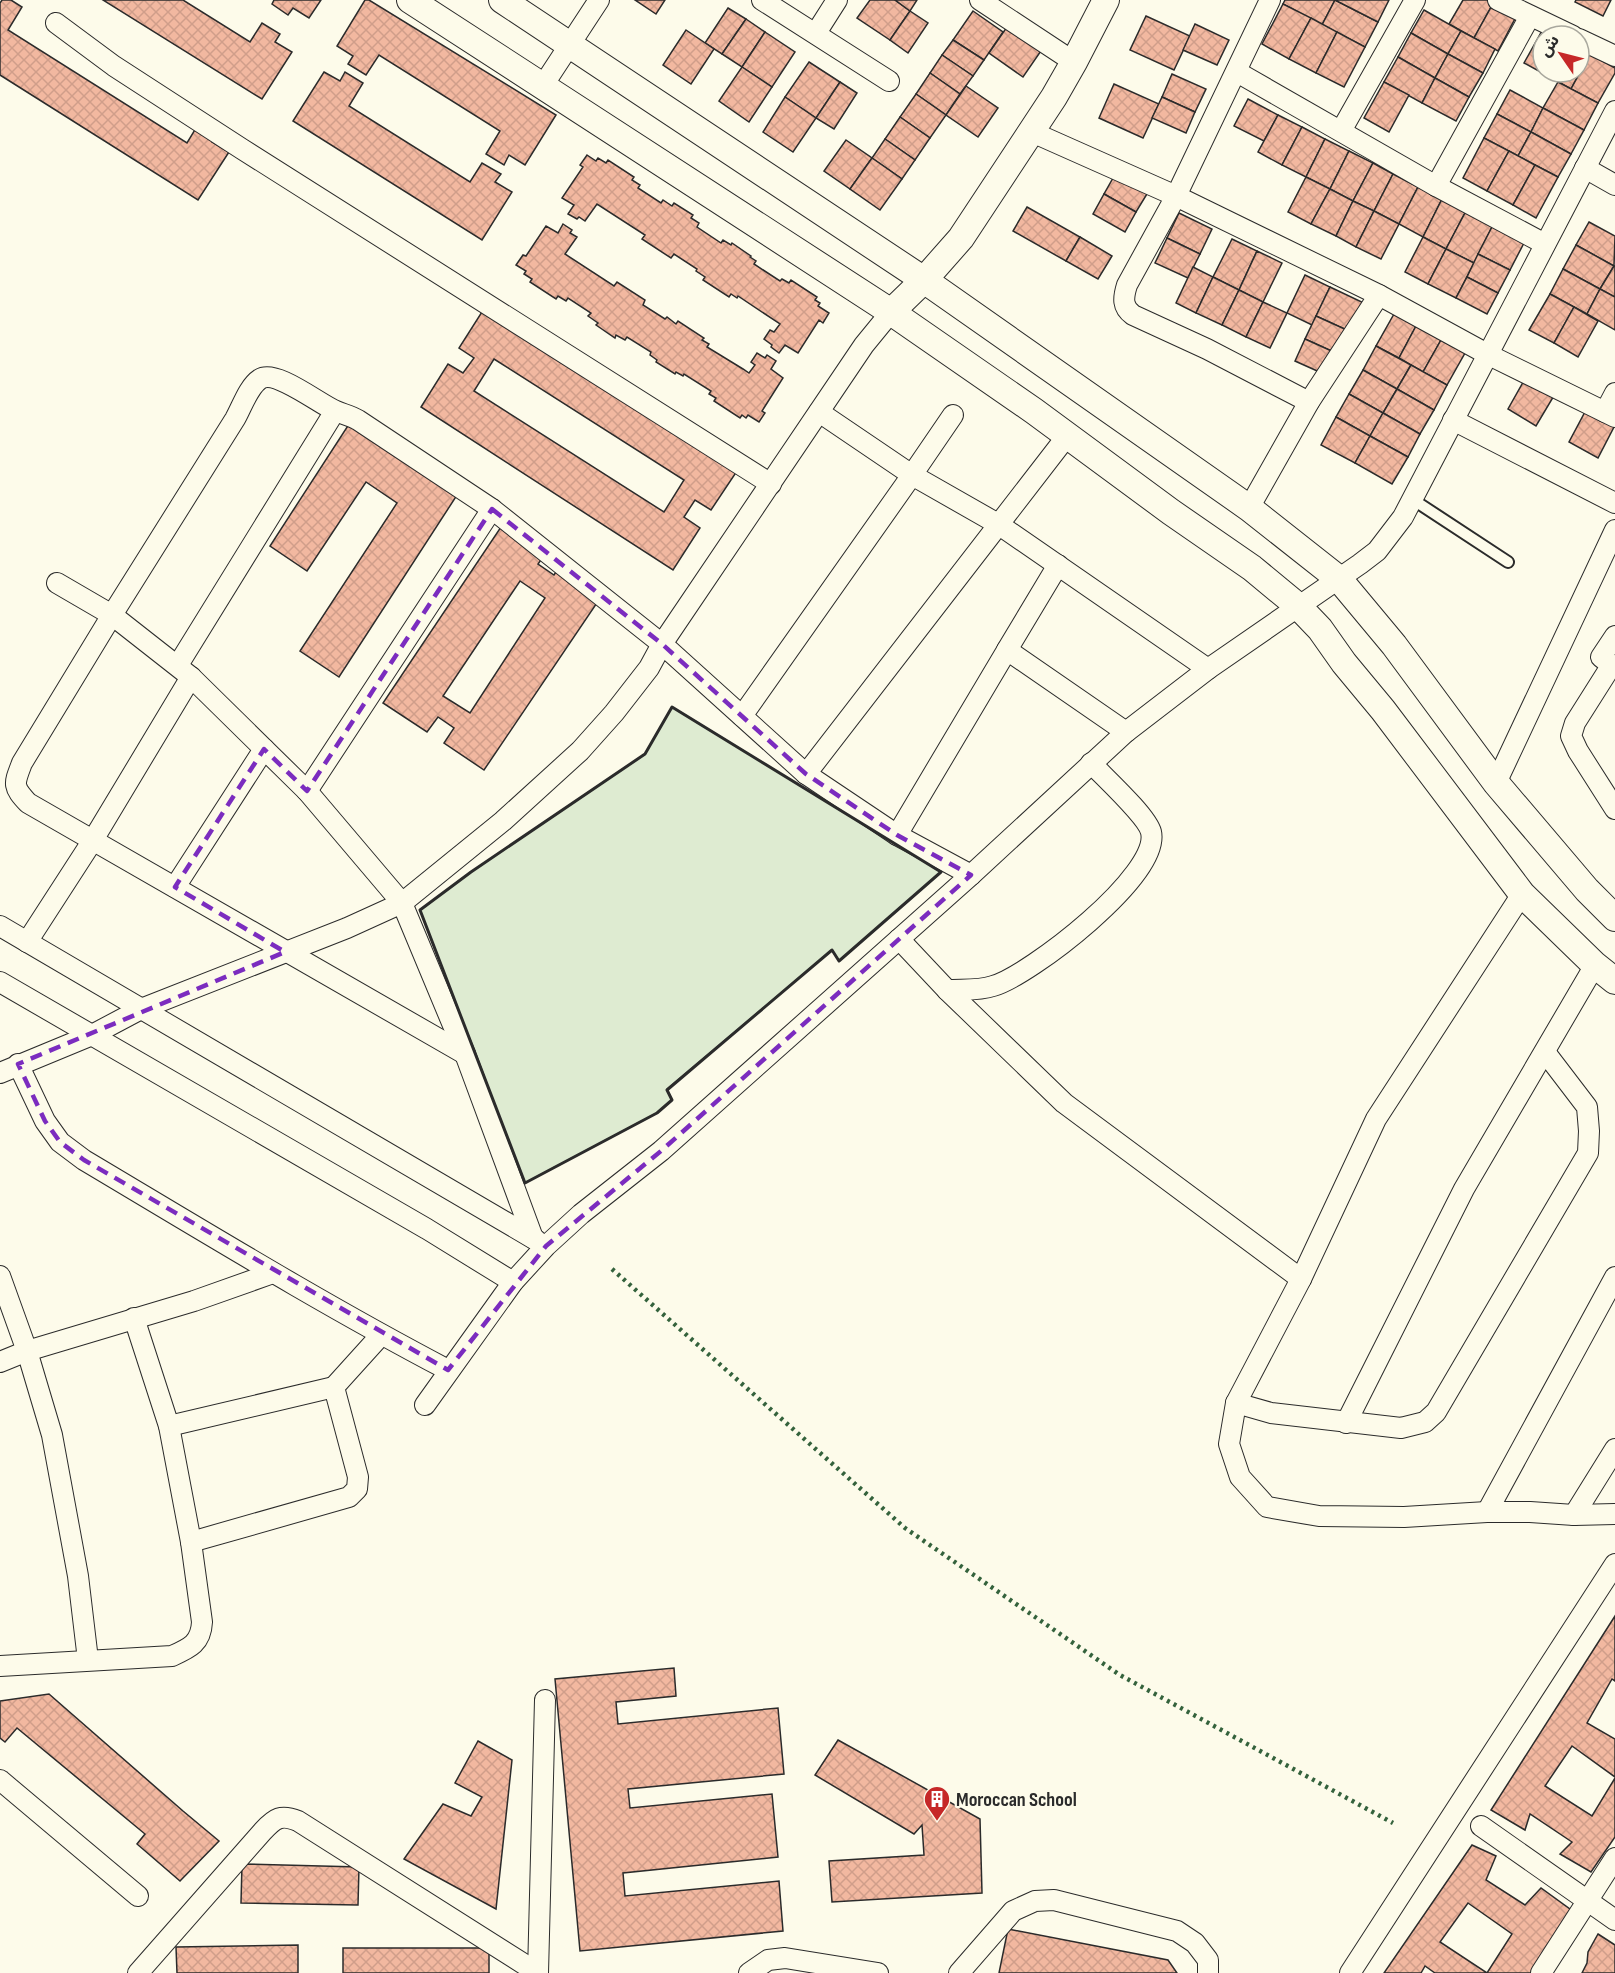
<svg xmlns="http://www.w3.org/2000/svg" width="1615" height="1973" font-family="'Sofia Sans Condensed','Noto Sans Arabic',sans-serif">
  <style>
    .pitch { fill: #deebd1; stroke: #74746e; stroke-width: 1.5 }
    .building { fill: url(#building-cross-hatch); stroke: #2b2b2b; stroke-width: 1.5; fill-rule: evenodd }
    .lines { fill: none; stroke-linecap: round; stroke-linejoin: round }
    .service-casing { stroke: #2b2b2b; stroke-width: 14 }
    .minor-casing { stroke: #2b2b2b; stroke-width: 22 }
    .tertiary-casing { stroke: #2b2b2b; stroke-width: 28 }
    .service { stroke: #fdfbea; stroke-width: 10 }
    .minor { stroke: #fdfbea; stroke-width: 20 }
    .tertiary { stroke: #fdfbea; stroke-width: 26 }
    .hedge { stroke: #34623c; stroke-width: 4.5; stroke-dasharray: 3 4.5; stroke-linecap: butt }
    .wall { stroke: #2b2b2b; stroke-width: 3 }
    .marked { fill: none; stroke: #7b2cbf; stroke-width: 4.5; stroke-dasharray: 12 8; stroke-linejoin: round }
    .labels { text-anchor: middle; stroke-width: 4.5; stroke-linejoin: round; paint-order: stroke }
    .poi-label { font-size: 20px; font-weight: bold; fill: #2b2b2b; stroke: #fdfbea; text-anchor: start }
  </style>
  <defs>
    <pattern id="building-cross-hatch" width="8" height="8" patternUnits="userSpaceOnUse" patternTransform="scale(1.5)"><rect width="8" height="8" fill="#f2b8a0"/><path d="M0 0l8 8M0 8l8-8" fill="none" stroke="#d09e8a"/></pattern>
  </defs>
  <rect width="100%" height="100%" fill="#fdfbea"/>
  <polygon class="pitch" points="672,707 941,872 839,961 832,950 667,1089 672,1100 657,1113 525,1183 420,910 471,872 645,754"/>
  <g class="building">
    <polygon points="2,0 11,0 22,7 8,30 187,143 199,123 217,134 212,142 229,152 198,200 0,75 0,3"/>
    <polygon points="103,0 183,0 250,42 262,23 280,34 275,42 292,52 262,99"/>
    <polygon points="274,0 321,0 309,18 293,8 288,15 272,4"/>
    <polygon points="365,0 369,0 556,115 525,165 509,155 504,165 486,154 500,131 379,55 366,75 348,64 353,56 337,46"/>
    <polygon points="635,0 665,0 656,14"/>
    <polygon points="870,0 895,0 910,11 890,40 857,18"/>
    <polygon points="895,0 917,0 910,11"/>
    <polygon points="1285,0 1335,0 1322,25 1283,4"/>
    <polygon points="1335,0 1378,22 1365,47 1322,25"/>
    <polygon points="1335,0 1389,0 1378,22"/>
    <polygon points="1463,0 1495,0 1474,38 1449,24"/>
    <polygon points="1495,0 1518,13 1498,51 1474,38"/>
    <polygon points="1576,0 1611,0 1603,16 1575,2"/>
    <polygon points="1283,4 1311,18 1289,59 1262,44"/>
    <polygon points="728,8 746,19 722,54 705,43"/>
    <polygon points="1424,10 1461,31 1448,54 1411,33"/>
    <polygon points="910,11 928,23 908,53 890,40"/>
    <polygon points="973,11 1003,32 984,60 953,40"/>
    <polygon points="1146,16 1190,36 1174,70 1130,50"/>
    <polygon points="1311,18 1337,32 1316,73 1289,59"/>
    <polygon points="746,19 765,32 742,67 722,54"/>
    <polygon points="1009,24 1043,48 1023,77 989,53"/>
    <polygon points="1195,24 1229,40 1217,65 1183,50"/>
    <polygon points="1543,29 1556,36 1543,36 1543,72 1551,72 1548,76 1524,63"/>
    <polygon points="686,30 714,49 691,84 663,65"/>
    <polygon points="1461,31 1495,49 1483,73 1448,54"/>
    <polygon points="765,32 795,52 772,87 742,67"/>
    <polygon points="1337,32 1365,47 1344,87 1316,73"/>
    <polygon points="1411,33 1448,54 1435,78 1398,57"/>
    <polygon points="953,40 984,60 973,76 942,55"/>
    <polygon points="1579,48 1590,54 1571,89 1548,76 1551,72 1579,72"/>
    <polygon points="1448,54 1483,73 1469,97 1435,78"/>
    <polygon points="1590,54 1615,68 1615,73 1598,103 1571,89"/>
    <polygon points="942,55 973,76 960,94 930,73"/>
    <polygon points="1398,57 1435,78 1422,103 1384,82"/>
    <polygon points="809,62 840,82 816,118 785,97"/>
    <polygon points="742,67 772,87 749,122 719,101"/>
    <polygon points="324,72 340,81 345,72 363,83 349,106 470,182 482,163 501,174 495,182 512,192 482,240 293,121"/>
    <polygon points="930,73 960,94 946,115 916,94"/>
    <polygon points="1172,74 1206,89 1195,112 1162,97"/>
    <polygon points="1435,78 1469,97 1456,121 1422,103"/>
    <polygon points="840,82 857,93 834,129 816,118"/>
    <polygon points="1384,82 1409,95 1389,132 1364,118"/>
    <polygon points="1558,82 1598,103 1584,130 1543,108"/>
    <polygon points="1114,84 1159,104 1143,138 1099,118"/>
    <polygon points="966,86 998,108 978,137 946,115"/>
    <polygon points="1510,90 1543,108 1531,132 1497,114"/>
    <polygon points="916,94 946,115 930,138 900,117"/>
    <polygon points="785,97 816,118 793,152 763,132"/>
    <polygon points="1162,97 1195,112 1186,133 1152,118"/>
    <polygon points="1248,99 1278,115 1264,141 1234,126"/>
    <polygon points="1543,108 1584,130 1571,154 1531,132"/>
    <polygon points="1497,114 1531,132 1518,156 1484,138"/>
    <polygon points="1278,115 1302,127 1282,165 1258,152"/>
    <polygon points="900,117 930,138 915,160 885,139"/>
    <polygon points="1302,127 1325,139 1306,177 1282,165"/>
    <polygon points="1531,132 1571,154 1558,177 1518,156"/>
    <polygon points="1484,138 1509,151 1487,191 1463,178"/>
    <polygon points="885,139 915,160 902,179 872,158"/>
    <polygon points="1325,139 1349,151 1330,189 1306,177"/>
    <polygon points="846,140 872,158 850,189 824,171"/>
    <polygon points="1349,151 1373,163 1353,201 1330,189"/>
    <polygon points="1509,151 1535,165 1513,205 1487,191"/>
    <polygon points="587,155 596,161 598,158 606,163 608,160 634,177 632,180 640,185 638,188 661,203 663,200 672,206 674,203 693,215 691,218 699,223 697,227 721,243 723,240 731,245 732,243 751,256 750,257 756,261 754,264 780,281 782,279 789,283 791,280 817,297 815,300 820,303 818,306 829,313 823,323 819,320 798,353 785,345 779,353 771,347 772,345 764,339 770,330 774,332 780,324 738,296 737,298 731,294 729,297 703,280 705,277 696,271 697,269 674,254 671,258 642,239 645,235 597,204 585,221 579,217 577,219 568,214 574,205 562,198 583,167 580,165"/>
    <polygon points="872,158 902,179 880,210 850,189"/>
    <polygon points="1373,163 1393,174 1374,211 1353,201"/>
    <polygon points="1535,165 1558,177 1536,218 1513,205"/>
    <polygon points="1117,171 1150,189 1136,212 1104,194"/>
    <polygon points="1393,174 1418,187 1399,224 1374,211"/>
    <polygon points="1306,177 1330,189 1311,224 1288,212"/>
    <polygon points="1418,187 1442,199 1423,237 1399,224"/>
    <polygon points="1330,189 1353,201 1336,236 1311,224"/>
    <polygon points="1104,194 1136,212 1125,232 1093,214"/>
    <polygon points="1442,199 1466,211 1446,249 1423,237"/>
    <polygon points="1353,201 1374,211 1356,247 1336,236"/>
    <polygon points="1027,207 1080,237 1066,261 1013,231"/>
    <polygon points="1374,211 1399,224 1381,259 1356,247"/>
    <polygon points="1466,211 1493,225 1474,263 1446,249"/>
    <polygon points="1179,213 1212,229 1200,254 1167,238"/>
    <polygon points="1589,222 1615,236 1614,266 1576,245"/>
    <polygon points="563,224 572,230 570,233 577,237 565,254 614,286 617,282 645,300 643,305 665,319 667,317 676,324 678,321 704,338 702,340 709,344 707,347 743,369 749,373 755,365 751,362 757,353 765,358 767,355 776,361 771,369 783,378 762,411 765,413 759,422 748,415 746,418 742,415 740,418 714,401 716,398 709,394 711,391 684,374 683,376 676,372 675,374 656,362 657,360 650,355 651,352 627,337 625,340 616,335 615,338 596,325 598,323 588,316 591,313 568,298 566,301 558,296 556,299 530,282 532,279 524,274 526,271 516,265 523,255 526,256 546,226 558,233"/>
    <polygon points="1493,225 1525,241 1510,270 1478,254"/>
    <polygon points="1080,237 1112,256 1098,279 1066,261"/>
    <polygon points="1423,237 1446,249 1428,284 1405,272"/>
    <polygon points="1167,238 1200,254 1188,278 1155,263"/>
    <polygon points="1232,239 1257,251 1239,290 1213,277"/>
    <polygon points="1576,245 1614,266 1600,289 1563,269"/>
    <polygon points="1446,249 1474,263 1456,298 1428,284"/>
    <polygon points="1257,251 1282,263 1263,302 1239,290"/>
    <polygon points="1478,254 1510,270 1498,293 1467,277"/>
    <polygon points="1614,266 1615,266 1615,297 1600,289"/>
    <polygon points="1193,267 1213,277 1196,313 1176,303"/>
    <polygon points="1563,269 1600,289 1587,314 1550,294"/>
    <polygon points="1305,275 1330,287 1312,325 1287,313"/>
    <polygon points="1213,277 1239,290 1222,325 1196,313"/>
    <polygon points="1467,277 1498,293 1487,314 1456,298"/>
    <polygon points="1330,287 1366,304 1349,331 1316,316"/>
    <polygon points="1600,289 1615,297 1615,330 1587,314"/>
    <polygon points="1239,290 1263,302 1246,337 1222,325"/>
    <polygon points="1550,294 1574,307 1554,343 1529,330"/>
    <polygon points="1263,302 1287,313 1270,348 1246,337"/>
    <path d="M487 304 739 468 711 510 695 500 684 517 700 528 673 570 421 407 448 364 463 373 474 358 459 348ZM494 359 684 480 664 512 474 391Z"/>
    <polygon points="1574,307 1598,321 1578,357 1554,343"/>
    <polygon points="1394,314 1416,326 1399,358 1376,346"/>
    <polygon points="1316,316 1349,331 1336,353 1305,339"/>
    <polygon points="1416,326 1441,340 1423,372 1399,358"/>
    <polygon points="1305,339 1336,353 1324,374 1295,361"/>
    <polygon points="1441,340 1465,353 1447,385 1423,372"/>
    <polygon points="1376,346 1411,365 1397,389 1363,370"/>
    <polygon points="1411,365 1447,385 1434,410 1397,389"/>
    <polygon points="1363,370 1397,389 1383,413 1349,394"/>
    <polygon points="1526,377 1555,394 1536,426 1508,409"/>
    <polygon points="1397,389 1434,410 1420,434 1383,413"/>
    <polygon points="1349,394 1383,413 1370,436 1336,417"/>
    <polygon points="1586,410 1615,425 1598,458 1569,442"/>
    <polygon points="1383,413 1420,434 1408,457 1370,436"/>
    <polygon points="1336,417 1370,436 1355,463 1321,445"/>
    <polygon points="351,421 459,492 339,677 300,651 397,503 366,482 307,571 270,546"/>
    <polygon points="1370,436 1408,457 1392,484 1355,463"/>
    <path d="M505 521 548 550 538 564 554 575 564 560 607 588 484 770 444 743 454 728 438 717 427 732 383 703ZM520 581 545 598 470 713 443 696Z"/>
    <polygon points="1615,1616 1615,1681 1612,1679 1587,1723 1615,1739 1615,1777 1572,1746 1545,1786 1592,1816 1615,1778 1615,1837 1591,1872 1560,1854 1572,1842 1530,1814 1525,1830 1491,1810"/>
    <polygon points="674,1668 676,1696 616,1702 618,1724 778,1708 784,1774 628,1789 630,1808 772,1794 778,1857 623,1873 625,1896 779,1881 783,1931 580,1951 555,1679"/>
    <polygon points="49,1694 183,1811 219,1841 180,1881 137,1844 145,1834 17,1728 5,1742 0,1738 0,1701"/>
    <polygon points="838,1740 980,1819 982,1893 832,1902 829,1861 924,1855 922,1825 914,1834 815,1775"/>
    <polygon points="478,1741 512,1760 496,1909 404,1859 443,1804 471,1816 482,1797 455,1783"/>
    <path d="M1472 1845 1496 1856 1486 1880 1525 1905 1541 1888 1574 1912 1533 1973H1435L1425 1966 1421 1973H1384ZM1468 1903 1512 1934 1487 1973 1440 1942Z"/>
    <polygon points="242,1864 359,1867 358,1905 241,1903"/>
    <polygon points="1008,1929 1168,1960 1177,1973 999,1973"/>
    <polygon points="1598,1934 1615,1945 1615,1973 1582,1973 1587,1963 1588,1952"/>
    <polygon points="298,1945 298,1973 177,1973 176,1947"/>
    <rect x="343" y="1948" width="146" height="25"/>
  </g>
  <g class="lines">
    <g class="service-casing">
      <polyline id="service" points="1412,499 1508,562"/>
    </g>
    <g class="minor-casing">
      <g id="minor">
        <polyline points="762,0 889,81"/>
        <polyline points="980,0 1074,62"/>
        <path d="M1270 0 1176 196 1127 285C1123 298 1122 307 1133 315L1207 349 1309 402"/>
        <polyline points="1498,0 1573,36"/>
        <polyline points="56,23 114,66 242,149 771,484"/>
        <polyline points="816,33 837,0"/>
        <polyline points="1579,39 1615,56"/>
        <polyline points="1237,72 1436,186 1545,244"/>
        <polyline points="542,87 599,0"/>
        <polyline points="1341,131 1415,0"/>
        <polyline points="1032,132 1176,196 1379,295 1487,354 1615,417"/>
        <polyline points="1585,168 1615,185"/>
        <polyline points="1436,186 1530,16"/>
        <polyline points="819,412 912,475 953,415"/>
        <polyline points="1605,412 1615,393"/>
        <polyline points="1453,420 1615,503"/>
        <polyline points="1249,508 1309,402 1379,295"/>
        <polyline points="57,583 112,615 191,677 307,791 402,903 465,1054 533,1238"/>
        <polyline points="1615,636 1601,657 1615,668"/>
        <polyline points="1007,650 1058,565"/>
        <polyline points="178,665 335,411"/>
        <polyline points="1611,666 1575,723 1571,736 1578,751 1615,809"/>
        <polyline points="742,716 912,475 998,524 1208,669"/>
        <polyline points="806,774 1067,436"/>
        <polyline points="1496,783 1615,530"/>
        <polyline points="307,791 492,509"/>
        <polyline points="897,835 1007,650 1126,732"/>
        <polyline points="175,887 264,749"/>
        <polyline points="1522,894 1376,1119 1301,1279 1236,1403 1271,1413 1401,1428 1425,1422 1436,1412 1588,1153 1589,1131 1587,1107 1545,1052"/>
        <polyline points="0,926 536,1240"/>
        <path d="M899 939 947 990C962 989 979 991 993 986 1029 976 1161 875 1151 832 1147 816 1104 777 1091 763"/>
        <polyline points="27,942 93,840 191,677"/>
        <polyline points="0,982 427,1229 513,1282"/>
        <polyline points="947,990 1064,1103 1301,1279"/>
        <path d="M465 1054 28 803C12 786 14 784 22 763L112 615 235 419C242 407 248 387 260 379 276 369 319 404 336 411 343 414 351 416 358 420L492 509 662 644 806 774 897 835 971 875"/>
        <path d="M18 1064 45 1121 60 1142 84 1160C205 1232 324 1305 448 1370"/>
        <polyline points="0,1073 92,1035 141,1009 347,928 402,903 503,821 580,751 614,713 649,668 662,644 864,345 891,312"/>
        <polyline points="0,1276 27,1351 52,1435 78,1576 88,1660"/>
        <polyline points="0,1362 27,1351 194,1301 273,1273"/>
        <polyline points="334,1387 381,1335"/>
        <polyline points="1236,1403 1229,1444 1240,1477 1267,1507 1319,1516 1404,1517 1487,1512 1530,1512 1574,1515 1615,1514"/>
        <polyline points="425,1405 513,1282 546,1246 581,1214 661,1151 971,875 1126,732 1208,669 1360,564 1377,551 1403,517 1615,111"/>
        <polyline points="1346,1423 1464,1189 1595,965"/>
        <polyline points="169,1426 334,1387 358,1477 357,1489 349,1497 191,1542"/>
        <polyline points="1487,1512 1615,1277"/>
        <polyline points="1574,1515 1615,1449"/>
        <path d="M0 1666 172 1656C190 1648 201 1643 202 1622L191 1542 169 1426 134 1318"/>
        <polyline points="0,1780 138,1896"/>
        <polyline points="1481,1826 1615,1920"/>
        <path d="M138 1973 263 1831C275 1818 281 1814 298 1821L538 1973"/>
        <polyline points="538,1973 545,1700"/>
        <polyline points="749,1973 768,1960 785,1958 878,1973"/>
        <polyline points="959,1973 1013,1911 1035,1901 1054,1900 1177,1931 1195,1943 1208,1960 1208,1973"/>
        <polyline points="1350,1973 1615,1564"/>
        <polyline points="1541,1973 1615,1858"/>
      </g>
    </g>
    <g class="tertiary-casing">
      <g id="tertiary">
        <polyline points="410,0 891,312 1034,411 1171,512 1252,568 1298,606 1320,629 1344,663 1383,710 1522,894 1595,965 1615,981"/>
        <polyline points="502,0 924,280 1249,508 1339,579 1394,645 1496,783 1587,890 1615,918"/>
        <polyline points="891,312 924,280 961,238 1054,97 1074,62 1106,0"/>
      </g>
    </g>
    <use href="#service" class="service"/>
    <use href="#minor" class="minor"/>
    <use href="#tertiary" class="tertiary"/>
    <polyline class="hedge" points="612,1269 905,1528 1120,1675 1393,1823"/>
    <polygon class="wall" points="672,707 941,872 839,961 832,950 667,1090 672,1100 657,1113 525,1183 420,910 471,872 645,754"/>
  </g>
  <path class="marked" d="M492 509 662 644 806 774 897 835 971 875 661 1151 546 1246 448 1370 84 1160 60 1142 45 1121 18 1064 285 952 175 887 264 749 307 791Z"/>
  <defs>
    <g id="building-pin" transform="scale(1.35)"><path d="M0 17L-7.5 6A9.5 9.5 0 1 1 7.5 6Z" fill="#c62828" stroke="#fdfbea"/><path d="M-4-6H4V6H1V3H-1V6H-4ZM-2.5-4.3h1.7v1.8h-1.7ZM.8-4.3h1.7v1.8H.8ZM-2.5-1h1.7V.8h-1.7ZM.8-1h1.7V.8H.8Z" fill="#fff"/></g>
  </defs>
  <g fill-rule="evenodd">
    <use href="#building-pin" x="937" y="1799"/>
  </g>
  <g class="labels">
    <g class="poi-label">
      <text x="956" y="1806">Moroccan School</text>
    </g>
  </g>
  <g transform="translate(1561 54) rotate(305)"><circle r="28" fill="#fdfbea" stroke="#a9a89e" stroke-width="1.5"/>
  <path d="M0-4.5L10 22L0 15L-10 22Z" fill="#c62828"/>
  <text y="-9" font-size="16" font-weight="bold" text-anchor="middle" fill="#2b2b2b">ش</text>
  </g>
</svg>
